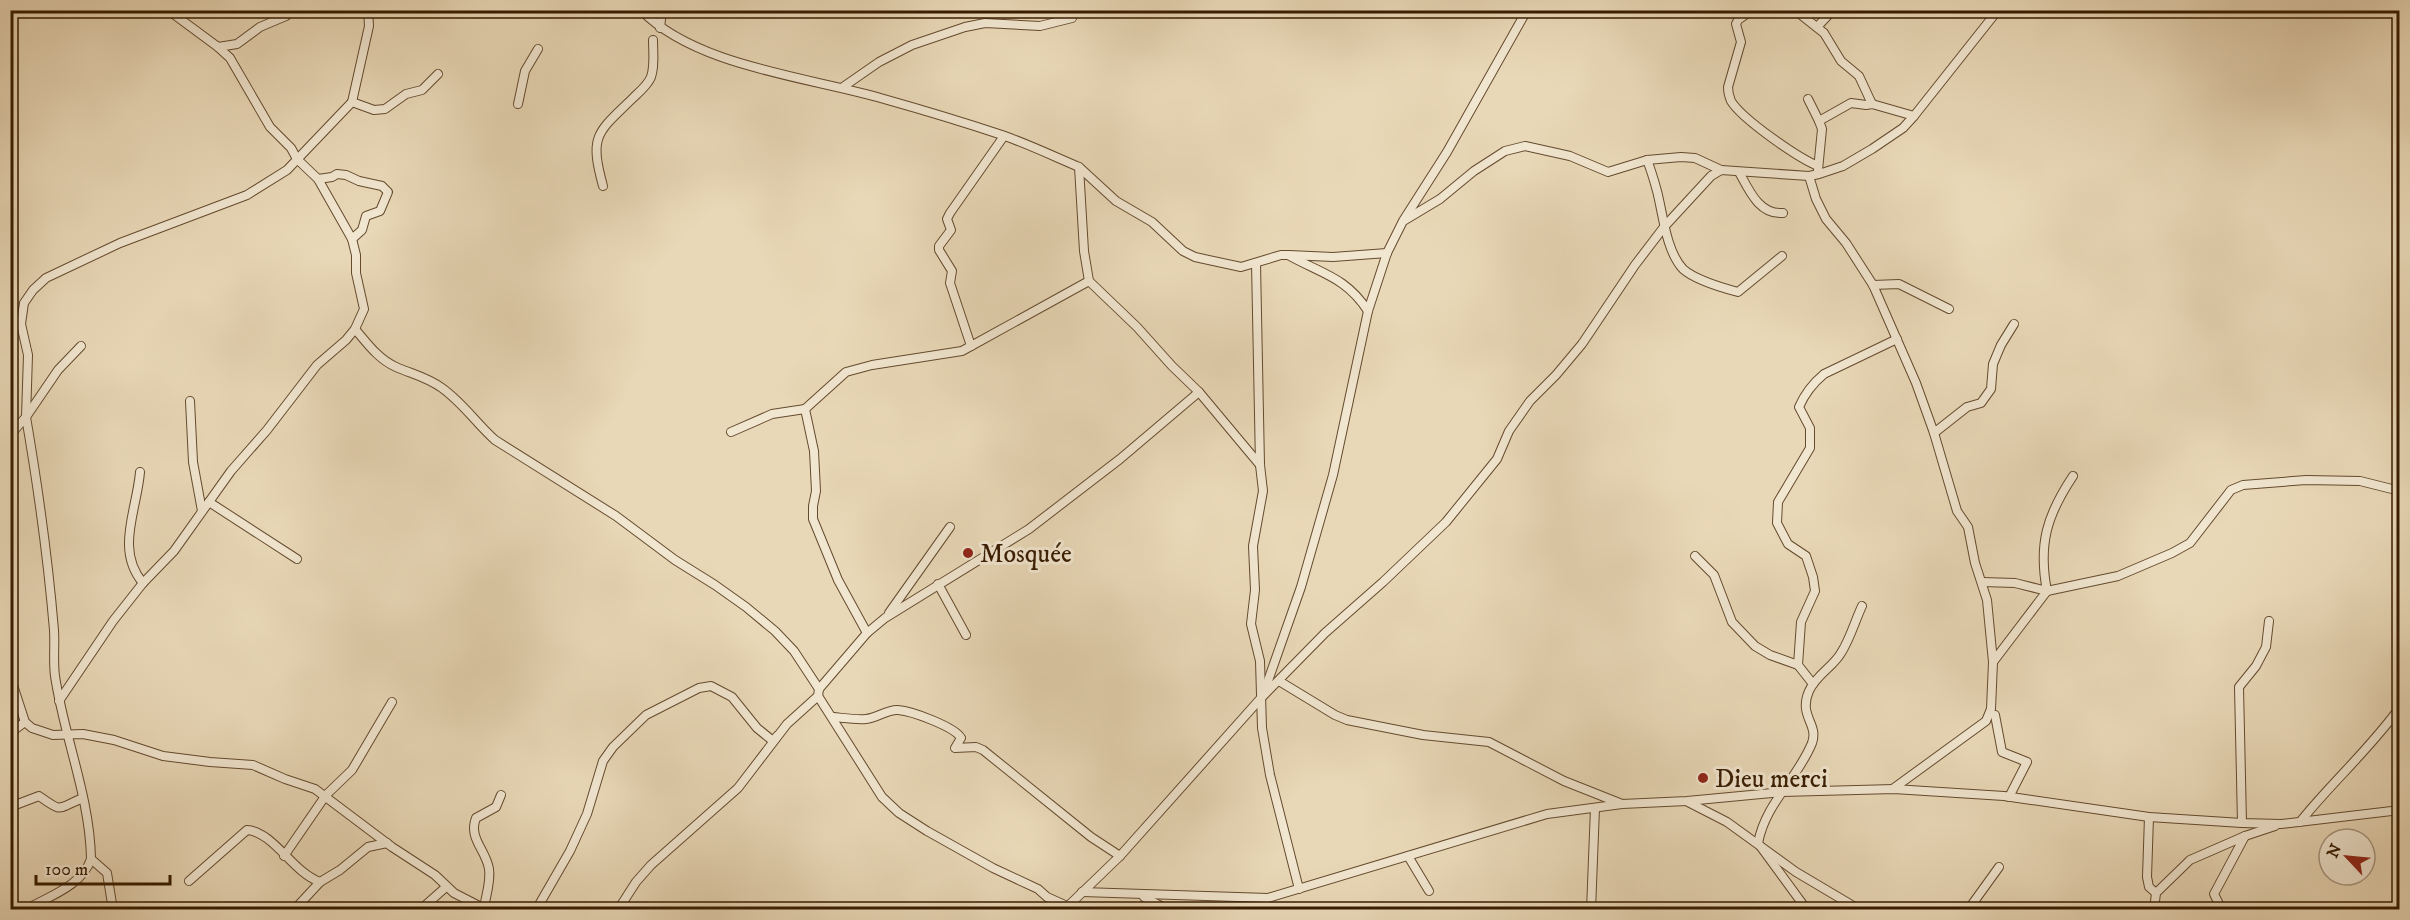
<svg xmlns="http://www.w3.org/2000/svg" width="2410" height="920" font-family="'IM FELL DW Pica',serif">
  <style>
    .lines { fill: none; stroke-linecap: round; stroke-linejoin: round }
    .street-casing { stroke: #644a2e; stroke-width: 10 }
    .street { stroke: #f1e6d0; stroke-width: 8 }
    .poi-dot { fill: #8f2418; stroke: #f1e6d0; stroke-width: 2 }
    .labels { text-anchor: middle; stroke-width: 6; stroke-linejoin: round; paint-order: stroke }
    .poi-label { font-size: 26px; fill: #371b00; stroke: #f1e6d0; text-anchor: start }
  </style>
  <rect width="100%" height="100%" fill="#e9d8b7"/>
  <filter id="stains"><feTurbulence type="fractalNoise" baseFrequency=".00333" numOctaves="4"/><feColorMatrix values="0 0 0 0 .2 0 0 0 0 .09 0 0 0 0 .02 0 0 0 .5 -.17"/></filter>
  <radialGradient id="worn" r=".72"><stop offset=".6" stop-color="#630" stop-opacity="0"/><stop offset="1" stop-color="#630" stop-opacity=".3"/></radialGradient>
  <g class="lines">
    <g class="street-casing">
      <g id="street">
        <path d="M641 10C696 67 810 77 884 99 923 110 963 122 1002 135 1028 144 1053 156 1079 167L1084 251 1089 281 1137 327 1172 366 1199 392 1260 465"/>
        <path d="M1752 10 1738 20 1736 24 1741 42 1728 87C1728 92 1729 96 1731 101 1742 119 1798 158 1818 166"/>
        <polyline points="1795,10 1824,33 1841,61 1859,76 1872,104"/>
        <polyline points="1817,27 1833,10"/>
        <polyline points="660,28 662,10"/>
        <polyline points="218,47 237,44 260,27 286,16"/>
        <polyline points="843,87 879,62 912,45 965,27 985,23 1040,26 1072,18"/>
        <polyline points="1808,99 1819,121"/>
        <polyline points="352,102 369,26 368,10"/>
        <polyline points="518,104 525,71 538,49"/>
        <path d="M1647 160C1651 170 1654 180 1657 191 1663 214 1666 251 1683 269 1694 279 1723 288 1738 292L1782 256"/>
        <path d="M1079 167 1116 201 1152 222 1183 251 1195 257 1241 267 1281 255H1288C1322 274 1346 277 1368 311"/>
        <polyline points="1818,170 1822,129 1819,121 1851,103 1866,105 1872,104 1914,116"/>
        <path d="M1739 172C1749 190 1759 215 1783 213"/>
        <polyline points="1809,176 1816,199 1826,219 1846,243 1873,285 1916,383 1934,433 1957,511 1968,527 1975,563 1987,600 1993,662"/>
        <polyline points="318,179 332,177 337,174 346,175 359,181 382,186 388,192 380,211 366,216 362,230 352,239"/>
        <path d="M603 186C589 135 597 133 633 98 639 92 648 85 651 77 655 66 653 52 653 40"/>
        <polyline points="1405,220 1440,199 1474,171 1505,151 1525,146 1570,156 1608,172 1647,160 1681,157 1695,158 1721,170"/>
        <polyline points="1289,255 1333,257 1387,253"/>
        <polyline points="1256,263 1260,465 1263,491 1253,546 1255,590 1251,624 1260,661 1262,728 1270,775 1299,889"/>
        <polyline points="1873,285 1899,284 1949,309"/>
        <polyline points="10,325 21,324 24,303 33,290 46,278 120,243 247,195 287,170 352,102 374,110 385,109 406,94 422,90 438,74"/>
        <path d="M355 329C367 343 378 359 396 367 412 374 427 377 442 388 463 403 476 423 495 440L616 516 675 560 715 585 746 607 775 631 794 651 819 689"/>
        <polyline points="971,346 950,283 952,271 939,250 939,246 951,230 947,219 950,213 1004,136"/>
        <polyline points="190,401 193,462 202,511"/>
        <polyline points="731,432 772,414 805,409"/>
        <polyline points="1934,433 1967,407 1981,403 1991,389 1993,364 2001,345 2014,324"/>
        <polyline points="10,435 26,417 28,355 21,324"/>
        <path d="M140 472C137 510 115 550 143 583"/>
        <polyline points="209,502 297,559"/>
        <polyline points="1695,556 1714,575 1732,622 1755,646 1770,655 1798,665"/>
        <polyline points="1982,582 2015,583 2047,591"/>
        <polyline points="938,584 966,635"/>
        <path d="M2047 591C2038 544 2047 515 2073 476"/>
        <polyline points="889,613 950,527"/>
        <polyline points="867,633 838,580 813,519 813,506 816,491 814,451 805,409 846,372 872,365 962,351 1089,281"/>
        <polyline points="10,676 25,722 32,728 53,735 83,734 114,740 163,756 210,762 253,765 285,779 315,789 392,847 435,875 454,893 487,910"/>
        <polyline points="1279,681 1335,715 1347,720 1423,735 1489,742 1564,781 1622,804"/>
        <path d="M1813 684 1798 665 1801 622 1815 591 1813 577 1806 556 1788 544 1777 523 1778 502 1810 448V428L1799 407C1805 393 1812 384 1824 374L1897 339"/>
        <polyline points="1263,695 1301,587 1333,475 1368,311 1387,253 1403,221 1447,152 1527,10"/>
        <polyline points="818,696 882,797 899,813 927,831 993,868 1038,889 1047,897 1067,906"/>
        <polyline points="59,701 113,621 143,583 174,551 231,471 267,430 317,365 346,340 355,329 364,309 356,273 356,255 352,239 318,179 297,159 291,148 270,127 230,58 218,47 168,10"/>
        <polyline points="1995,715 2002,752 2027,762 2009,797"/>
        <path d="M833 717C844 718 856 720 866 719 877 718 888 709 898 710 912 711 955 727 961 738L955 748 976 747 983 750 1091 837 1120 856"/>
        <polyline points="10,733 25,722"/>
        <polyline points="1894,788 1986,721 1991,709 1993,662 2047,591 2118,576 2172,553 2190,543 2231,490 2243,485 2306,480 2360,481 2400,491"/>
        <polyline points="1688,802 1727,822 1796,872 1860,910"/>
        <path d="M10 807 39 796C63 813 56 809 83 798"/>
        <polyline points="2149,817 2147,877 2149,887 2156,893"/>
        <path d="M2300 822C2331 783 2370 749 2400 707"/>
        <polyline points="2242,823 2239,687 2256,666 2266,647 2269,621"/>
        <polyline points="284,856 326,795 352,770 392,702"/>
        <polyline points="1408,856 1429,891"/>
        <polyline points="91,859 107,873 113,910"/>
        <path d="M189 881 247 830C274 832 292 872 320 882L340 870 368 847 387 843"/>
        <polyline points="1082,892 1268,898 1547,814 1622,804 1687,801 1782,792 1894,789 2004,796 2149,817 2242,823 2281,824 2400,810"/>
        <polyline points="1144,897 1168,910"/>
        <path d="M484 908C486 895 491 881 489 869 486 850 468 838 476 818L496 807 501 795"/>
        <path d="M25 910C49 896 82 886 91 859 90 797 64 737 55 676 53 661 55 645 54 630 48 559 38 487 26 417L58 370 81 346"/>
        <polyline points="294,910 320,882"/>
        <polyline points="420,910 446,887"/>
        <polyline points="536,910 570,851 587,814 603,761 613,747 646,715 699,688 711,686 732,697 757,728 773,741 777,736"/>
        <polyline points="618,910 636,882 651,865 738,788 787,724 818,696 819,689 867,633 885,618 1029,529 1120,459 1199,392"/>
        <polyline points="1064,910 1120,856 1261,698 1325,633 1383,582 1446,522 1497,459 1509,431 1530,401 1556,375 1582,344 1635,265 1664,227 1711,176 1721,170 1809,176 1819,174 1843,166 1872,149 1903,128 1914,116 1998,10"/>
        <polyline points="1591,910 1595,808"/>
        <path d="M1807 910 1758 843C1766 802 1797 780 1812 743 1819 724 1798 716 1809 691 1816 675 1833 667 1841 653 1850 639 1855 621 1862 606"/>
        <polyline points="1968,910 1999,867"/>
        <polyline points="2154,910 2156,893 2190,860 2245,836 2275,826"/>
        <polyline points="2222,910 2214,894 2245,836"/>
      </g>
    </g>
    <use href="#street" class="street"/>
  </g>
  <g class="poi-dot">
    <circle cx="968" cy="553" r="6"/>
    <circle cx="1703" cy="778" r="6"/>
  </g>
  <g class="labels">
    <g class="poi-label">
      <text x="980" y="562">Mosquée</text>
      <text x="1715" y="787">Dieu merci</text>
    </g>
  </g>
  <rect width="2410" height="920" fill="none" stroke="#e9d8b7" stroke-width="36"/>
  <rect x="12" y="12" width="2386" height="896" fill="none" stroke="#371b00" stroke-width="3"/>
  <rect x="18" y="18" width="2374" height="884" fill="none" stroke="#371b00" stroke-width="1.5"/>
  <g transform="translate(2347 857) rotate(296)"><circle r="28" fill="#f1e6d0" stroke="#a7957d" stroke-width="1.5"/>
  <path d="M0-4.5L10 22L0 15L-10 22Z" fill="#8f2418"/>
  <text y="-9" font-size="16" font-weight="bold" text-anchor="middle" fill="#371b00">N</text>
  </g>
  <path d="M36 875v9h134v-9" fill="none" stroke="#371b00" stroke-width="3"/>
  <text x="45" y="875" font-size="18" fill="#371b00" stroke="#f1e6d0" stroke-width="4.5" paint-order="stroke">100 m</text>
  <rect width="100%" height="100%" filter="url(#stains)"/>
  <rect width="100%" height="100%" fill="url(#worn)"/>
</svg>
